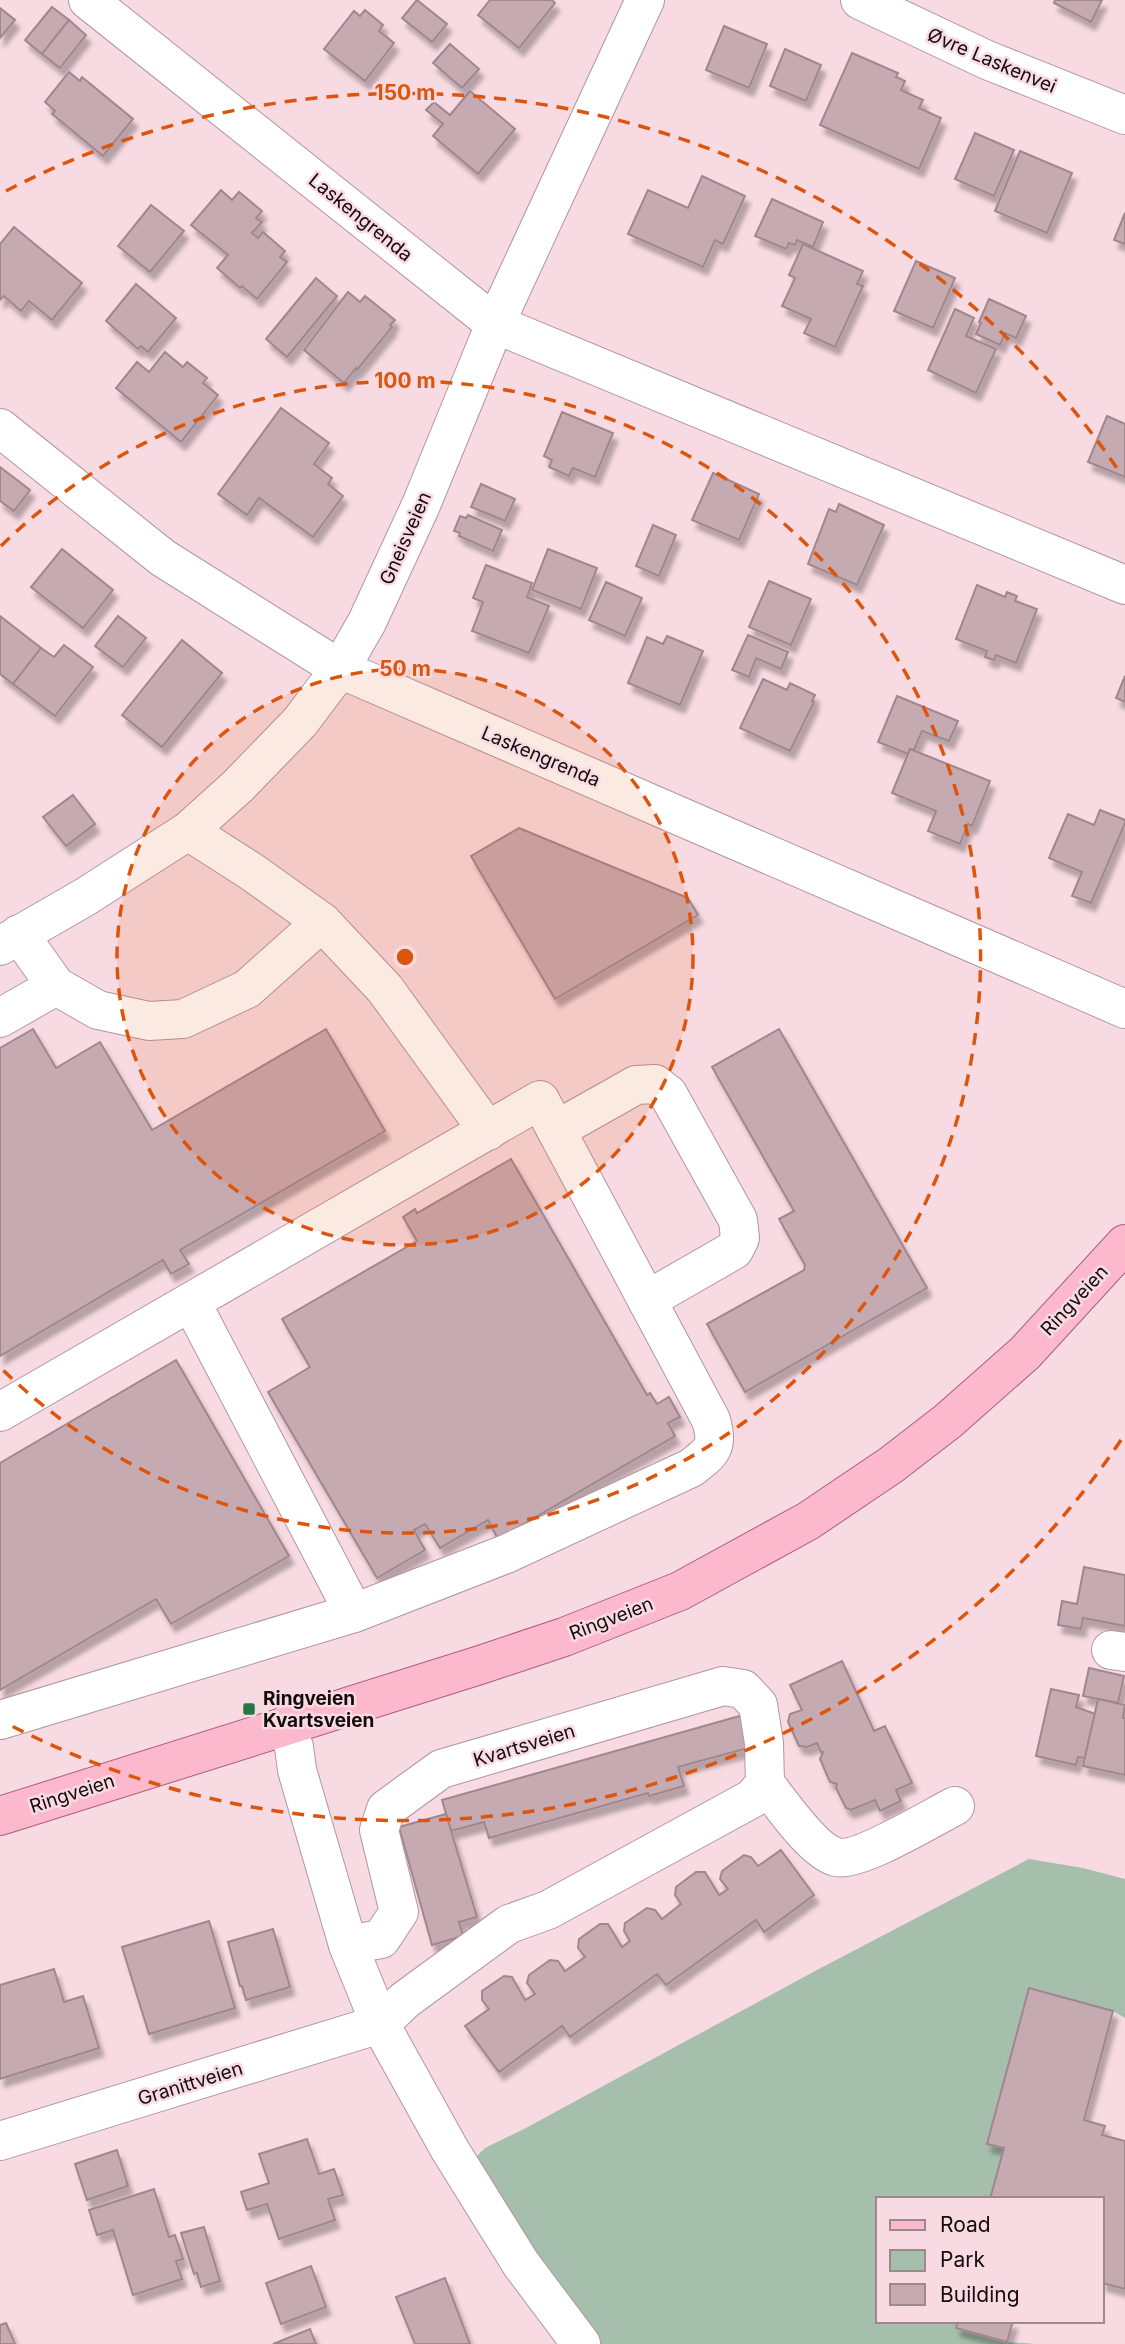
<svg xmlns="http://www.w3.org/2000/svg" width="1125" height="2344" font-family="Inter,sans-serif">
  <style>
    .green { fill: #a6beac }
    .building { fill: #c5aab1; stroke: #a0868d; stroke-width: 2; filter: url(#shadow) }
    .lines { fill: none; stroke-linecap: round; stroke-linejoin: round }
    .minor-casing { stroke: #b1969d; stroke-width: 40 }
    .major-casing { stroke: #aa5e76; stroke-width: 40 }
    .minor { stroke: #fff; stroke-width: 38 }
    .major { stroke: #fcb9ce; stroke-width: 38 }
    .ring { fill: none; stroke: #dd550c; stroke-width: 3.5; stroke-dasharray: 12 9 }
    .poi-dot { fill: #277545; stroke: #f8dbe2; stroke-width: 2.5 }
    .labels { text-anchor: middle; stroke-width: 5; stroke-linejoin: round; paint-order: stroke }
    .street-label { font-size: 19px; fill: #150b0e; stroke: #f8dbe2 }
    .poi-label { font-size: 19px; font-weight: bold; fill: #150b0e; stroke: #f8dbe2; text-anchor: start }
    .centre { fill: #dd550c; stroke: #f8dbe2; stroke-width: 3.5 }
    .ring-label { font-size: 21px; text-anchor: middle; font-weight: bold; fill: #dd550c; stroke: #f8dbe2; stroke-width: 5; stroke-linejoin: round; paint-order: stroke }
  </style>
  <defs>
    <filter id="shadow"><feDropShadow dx="4.5" dy="8" stdDeviation="2" flood-color="#0004"/></filter>
  </defs>
  <rect width="100%" height="100%" fill="#f8dbe2"/>
  <polygon class="green" points="1029,1859 1083,1868 1125,1879 1125,2018 1113,2011 1029,1988 987,2143 1004,2148 990,2199 878,2199 878,2321 958,2321 956,2329 1007,2342 1036,2344 601,2344 477,2168 477,2156 485,2148 524,2129 815,1971"/>
  <g class="building">
    <polygon points="417,0 447,24 432,42 402,18"/>
    <polygon points="490,0 552,0 555,3 519,48 478,15"/>
    <polygon points="1055,0 1102,0 1091,22 1054,3"/>
    <polygon points="52,7 69,20 42,54 25,40"/>
    <polygon points="0,8 15,20 0,38"/>
    <polygon points="365,10 383,25 379,31 394,43 365,81 324,49 354,11 360,16"/>
    <polygon points="69,20 86,35 60,68 42,54"/>
    <polygon points="724,26 767,44 749,88 706,70"/>
    <polygon points="450,44 479,69 462,88 433,63"/>
    <polygon points="785,49 821,65 806,101 770,86"/>
    <polygon points="852,53 898,73 896,77 905,81 901,90 923,100 919,108 941,118 919,169 820,125"/>
    <polygon points="69,72 80,81 82,77 133,119 103,156 52,114 55,111 45,102"/>
    <polygon points="470,91 515,129 478,174 433,136 443,124 426,110 434,102 450,115"/>
    <polygon points="975,133 1014,150 994,196 955,179"/>
    <polygon points="1020,151 1072,173 1047,233 995,211"/>
    <polygon points="702,176 745,196 723,244 715,240 703,267 628,234 648,190 688,208"/>
    <polygon points="221,190 232,200 239,192 262,211 256,218 262,222 252,233 258,238 263,232 285,251 280,257 287,262 257,299 242,286 240,288 217,268 228,255 191,225"/>
    <polygon points="772,199 823,222 813,247 797,240 795,245 789,243 786,249 755,236"/>
    <polygon points="151,205 184,231 150,272 118,246"/>
    <polygon points="1125,213 1125,244 1114,240"/>
    <polygon points="14,227 82,283 52,320 29,301 21,311 4,296 0,300 0,244"/>
    <polygon points="803,244 863,271 857,284 863,286 835,347 804,333 811,319 782,306 795,278 789,275"/>
    <polygon points="916,261 955,278 933,328 894,311"/>
    <polygon points="316,278 337,296 287,357 266,339"/>
    <polygon points="136,284 176,318 148,352 141,346 138,349 106,321"/>
    <polygon points="348,292 360,302 365,296 395,320 390,325 392,327 357,370 356,368 344,383 304,350"/>
    <polygon points="989,299 1026,316 1016,338 1005,333 1000,345 976,334 981,323 979,322"/>
    <polygon points="955,309 974,318 966,336 996,349 976,393 928,370"/>
    <polygon points="165,352 183,367 187,362 207,378 203,383 218,395 181,442 116,388 137,362 149,372"/>
    <polygon points="281,408 329,443 314,464 332,478 328,484 343,496 313,537 259,498 247,515 218,494"/>
    <polygon points="562,412 613,433 595,477 573,468 569,476 549,467 552,460 544,456"/>
    <polygon points="1107,416 1125,424 1125,477 1088,462"/>
    <polygon points="0,467 30,490 14,511 0,501"/>
    <polygon points="713,473 759,494 739,540 692,520"/>
    <polygon points="481,484 515,499 505,521 471,507"/>
    <polygon points="839,504 884,525 857,585 808,564 829,509 836,512"/>
    <polygon points="468,515 502,530 493,551 459,536 460,533 454,531 460,516 466,518"/>
    <polygon points="653,525 676,535 659,576 636,566"/>
    <polygon points="62,549 113,590 83,628 31,587"/>
    <polygon points="548,549 597,568 581,609 532,590"/>
    <polygon points="486,565 532,583 527,597 549,606 529,653 472,631 483,602 473,598"/>
    <polygon points="769,581 811,599 791,645 749,627"/>
    <polygon points="606,582 642,598 625,636 589,620"/>
    <polygon points="977,585 1005,597 1007,592 1017,596 1015,601 1037,609 1016,663 996,655 994,660 985,657 987,651 956,639"/>
    <polygon points="0,616 41,648 13,684 0,674"/>
    <polygon points="118,616 146,638 123,667 95,646"/>
    <polygon points="748,635 788,652 781,669 756,658 749,677 732,670"/>
    <polygon points="667,636 703,651 680,705 628,683 647,637 663,644"/>
    <polygon points="182,640 222,673 162,747 122,715"/>
    <polygon points="64,645 93,667 55,716 13,684 41,648 54,657"/>
    <polygon points="1125,676 1125,702 1116,698"/>
    <polygon points="763,679 787,690 790,683 815,695 812,701 814,702 790,751 740,728"/>
    <polygon points="897,696 958,721 949,741 922,731 914,750 910,749 908,754 878,742"/>
    <polygon points="910,749 990,781 972,826 968,824 960,844 928,831 936,811 892,793"/>
    <polygon points="73,795 95,824 66,846 43,817"/>
    <polygon points="1100,810 1125,820 1125,823 1091,903 1072,896 1082,872 1049,858 1068,814 1094,825"/>
    <polygon points="519,828 688,898 698,915 555,999 471,856"/>
    <polygon points="33,1029 56,1068 100,1042 152,1130 326,1029 385,1131 180,1250 189,1264 171,1274 163,1260 0,1356 0,1048"/>
    <polygon points="779,1029 927,1288 745,1392 707,1324 804,1270 805,1265 779,1219 794,1211 712,1067"/>
    <polygon points="511,1159 647,1395 650,1393 657,1404 669,1397 680,1417 668,1423 675,1436 498,1539 488,1520 440,1548 425,1524 414,1530 425,1550 377,1578 268,1392 310,1367 282,1319 417,1241 403,1217 415,1209 417,1213"/>
    <polygon points="176,1360 289,1556 171,1624 156,1599 0,1690 0,1463"/>
    <polygon points="1084,1567 1125,1575 1125,1626 1083,1618 1081,1629 1058,1625 1062,1601 1077,1604"/>
    <polygon points="842,1661 874,1731 885,1726 912,1783 896,1790 901,1801 880,1811 875,1800 851,1810 846,1808 836,1788 837,1784 830,1782 820,1759 823,1752 821,1752 817,1743 807,1747 799,1746 788,1722 790,1714 802,1710 790,1685"/>
    <polygon points="1089,1668 1124,1676 1118,1703 1083,1696"/>
    <polygon points="1051,1689 1079,1695 1076,1707 1095,1714 1085,1758 1078,1757 1076,1765 1036,1756"/>
    <polygon points="1098,1699 1125,1705 1123,1718 1125,1718 1125,1775 1083,1766"/>
    <polygon points="743,1715 752,1747 678,1767 684,1786 649,1796 648,1793 489,1838 484,1822 451,1831 442,1800"/>
    <polygon points="446,1814 477,1917 459,1922 463,1936 432,1945 399,1827"/>
    <polygon points="781,1850 814,1895 764,1932 756,1920 666,1985 657,1974 570,2037 562,2026 499,2072 465,2026 489,2009 482,2000 482,1991 504,1976 512,1977 525,2000 535,1994 527,1983 529,1975 550,1960 558,1961 565,1971 585,1957 578,1948 579,1939 600,1924 608,1924 622,1947 630,1941 624,1931 625,1923 647,1908 655,1910 662,1919 681,1904 675,1895 676,1887 696,1872 705,1872 719,1895 728,1889 720,1879 722,1871 744,1855 751,1857 758,1866"/>
    <polygon points="209,1921 235,2008 149,2034 122,1947"/>
    <polygon points="273,1929 290,1987 246,2000 242,1986 240,1986 228,1942"/>
    <polygon points="54,1969 64,2002 83,1996 99,2048 0,2079 0,1985"/>
    <polygon points="1029,1988 1113,2011 1084,2120 1105,2126 1102,2135 1125,2141 1125,2289 1102,2283 1102,2199 990,2199 1004,2148 987,2144"/>
    <polygon points="307,2139 319,2174 334,2169 343,2195 328,2199 335,2220 279,2239 267,2204 247,2210 241,2192 269,2183 259,2154"/>
    <polygon points="117,2150 128,2186 87,2200 75,2164"/>
    <polygon points="154,2189 169,2237 175,2235 183,2259 176,2261 182,2279 133,2295 113,2230 97,2235 89,2210"/>
    <polygon points="204,2227 220,2281 201,2287 197,2273 194,2274 181,2233"/>
    <polygon points="311,2266 326,2307 281,2324 266,2283"/>
    <polygon points="445,2278 470,2344 415,2344 396,2297"/>
    <polygon points="958,2321 1013,2321 1007,2342 956,2328"/>
    <polygon points="6,2323 15,2344 0,2344 0,2325"/>
    <polygon points="310,2329 316,2344 273,2344"/>
  </g>
  <g class="lines">
    <g class="minor-casing">
      <g id="minor">
        <polyline points="88,0 495,324 1125,585"/>
        <polyline points="860,0 987,60 1125,115"/>
        <polyline points="0,428 163,558 340,669 1125,1009"/>
        <polyline points="188,831 252,872 322,922 385,989 488,1131"/>
        <polyline points="19,934 56,986 98,1010 149,1021 183,1019 247,989 322,922"/>
        <polyline points="0,946 85,897 188,831 238,786 300,722 340,669 367,622 421,505 495,324 645,0"/>
        <polyline points="0,1018 56,986"/>
        <polyline points="556,1130 636,1085 655,1084 668,1094 738,1220 740,1238 734,1250 647,1300"/>
        <polyline points="191,1302 354,1613"/>
        <path d="M0 1412 540 1100 711 1420C719 1447 712 1452 691 1468L506 1554 354 1613 0 1720"/>
        <polyline points="1111,1650 1125,1652"/>
        <polyline points="286,1725 294,1747 297,1770 348,1945 380,2024 450,2150 521,2264 581,2344"/>
        <path d="M765 1783C779 1801 813 1851 836 1857 858 1863 933 1817 955 1806"/>
        <polyline points="0,2141 380,2024 405,2000 509,1924 548,1910 753,1798 765,1783 764,1743 758,1705 743,1689 723,1686 441,1769 386,1809 379,1830 399,1912 381,1939 348,1945"/>
      </g>
    </g>
    <g class="major-casing">
      <polyline id="major" points="0,1816 480,1665 564,1637 680,1591 808,1521 891,1465 948,1421 1025,1353 1125,1244"/>
    </g>
    <use href="#minor" class="minor"/>
    <use href="#major" class="major"/>
  </g>
  <circle cx="405" cy="957" r="288" fill="#dd550c" fill-opacity=".12"/>
  <g class="ring">
    <circle cx="405" cy="957" r="288"/>
    <path d="M1 546A576 576 0 1 1 1 1368"/>
    <path d="M1121 1440A864 864 0 0 1 6 1723M6 191A864 864 0 0 1 1121 474"/>
  </g>
  <rect class="poi-dot" x="242" y="1702" width="14" height="14" rx="3.5"/>
  <g class="labels">
    <g class="street-label">
      <text transform="translate(992 60) rotate(23)" y="7">Øvre Laskenvei</text>
      <text transform="translate(361 217) rotate(39)" y="7">Laskengrenda</text>
      <text transform="translate(405 538) rotate(-66)" y="7">Gneisveien</text>
      <text transform="translate(541 756) rotate(23)" y="7">Laskengrenda</text>
      <text transform="translate(1074 1300) rotate(-47)" y="7">Ringveien</text>
      <text transform="translate(611 1618) rotate(-21)" y="7">Ringveien</text>
      <text transform="translate(524 1745) rotate(-17)" y="7">Kvartsveien</text>
      <text transform="translate(72 1793) rotate(-18)" y="7">Ringveien</text>
      <text transform="translate(190 2083) rotate(-17)" y="7">Granittveien</text>
    </g>
    <g class="poi-label">
      <text x="263" y="1705">Ringveien<tspan x="263" dy="22">Kvartsveien</tspan></text>
    </g>
  </g>
  <circle cx="405" cy="957" r="10" class="centre"/>
  <g class="ring-label">
    <text x="405" y="100">150 m</text>
    <text x="405" y="388">100 m</text>
    <text x="405" y="676">50 m</text>
  </g>
  <rect x="876" y="2197" width="228" height="126" fill="#f8dbe2" stroke="#9d888d" stroke-width="2"/>
  <rect x="890" y="2220" width="35" height="10" fill="#fcb9ce" stroke="#9d888d" stroke-width="2"/>
  <text x="940" y="2232" font-size="21" fill="#150b0e">Road</text>
  <rect x="890" y="2250" width="35" height="21" fill="#a6beac" stroke="#9d888d" stroke-width="2"/>
  <text x="940" y="2267" font-size="21" fill="#150b0e">Park</text>
  <rect x="890" y="2284" width="35" height="21" fill="#c5aab1" stroke="#9d888d" stroke-width="2"/>
  <text x="940" y="2302" font-size="21" fill="#150b0e">Building</text>
</svg>
